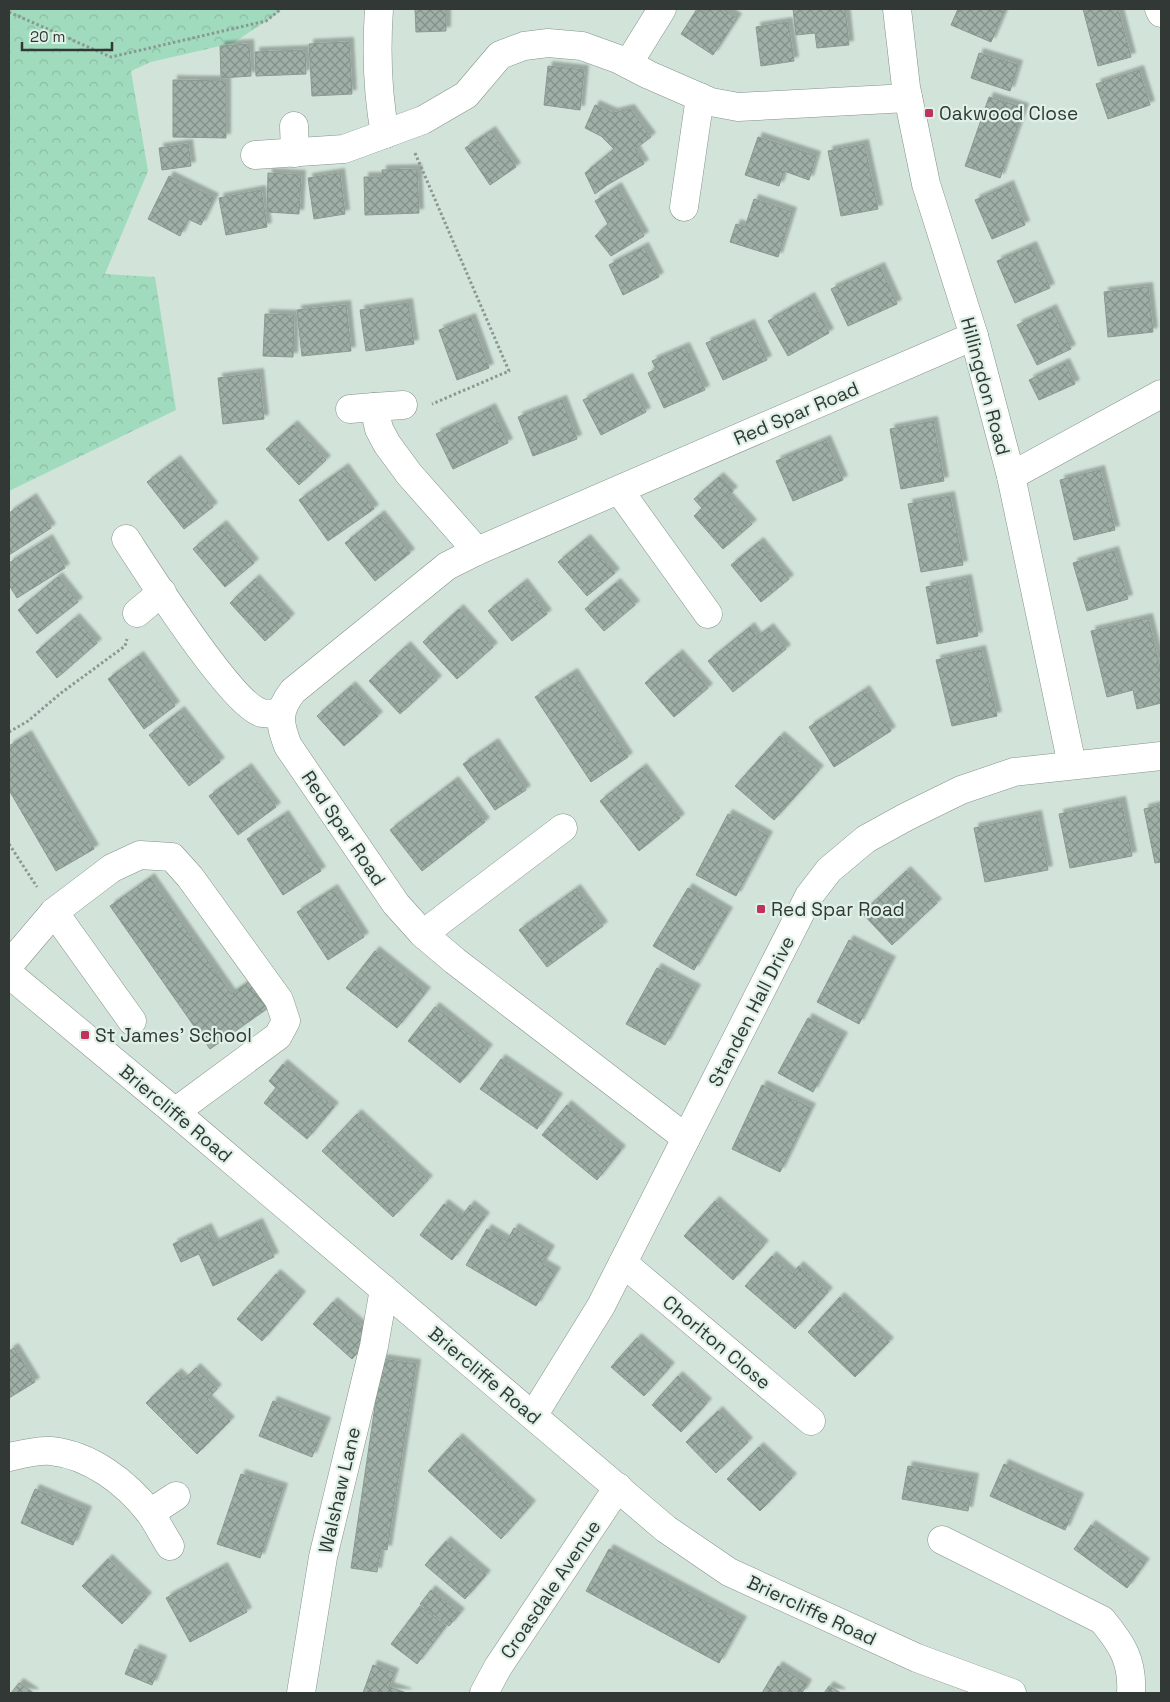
<svg xmlns="http://www.w3.org/2000/svg" width="1170" height="1702" font-family="'Space Grotesk',sans-serif">
  <style>
    .forest { fill: url(#forest-crowns) }
    .building { fill: url(#building-cross-hatch); stroke: #8a9a91; filter: url(#shadow) }
    .lines { fill: none; stroke-linecap: round; stroke-linejoin: round }
    .minor-casing { stroke: #83938a; stroke-width: 29 }
    .path { stroke: #8b9891; stroke-width: 3; stroke-dasharray: 2.5 2.5; stroke-linecap: butt }
    .minor { stroke: #fff; stroke-width: 28 }
    .poi-dot { fill: #c0315d; stroke: #dff1e7; stroke-width: 2 }
    .labels { text-anchor: middle; stroke-width: 4.5; stroke-linejoin: round; paint-order: stroke }
    .poi-label { font-size: 19px; fill: #323835; stroke: #dff1e7; text-anchor: start }
    .street-label { font-size: 19px; fill: #323835; stroke: #dff1e7 }
  </style>
  <defs>
    <pattern id="forest-crowns" width="20" height="18" patternUnits="userSpaceOnUse" patternTransform="scale(1.25)"><rect width="20" height="18" fill="#a1dbbd"/><path d="M2 6a3 3 0 1 1 6 0M12 15a3 3 0 1 1 6 0" fill="none" stroke="#8bbda3"/></pattern>
    <pattern id="building-cross-hatch" width="8" height="8" patternUnits="userSpaceOnUse" patternTransform="scale(1.25)"><rect width="8" height="8" fill="#9fb0a7"/><path d="M0 0l8 8M0 8l8-8" fill="none" stroke="#829089"/></pattern>
    <filter id="shadow"><feDropShadow dx="4.5" dy="-4.5" stdDeviation="1" flood-color="#0004"/></filter>
  </defs>
  <rect width="100%" height="100%" fill="#d2e4da"/>
  <polygon class="forest" points="9,9 282,9 277,14 233,43 151,62 131,71 148,171 105,274 155,277 176,410 9,491"/>
  <g class="building">
    <polygon points="415,9 446,9 446,31 416,32"/>
    <polygon points="697,9 707,13 709,9 723,9 737,18 713,55 681,34"/>
    <polygon points="793,9 845,9 849,45 817,48 815,33 796,35"/>
    <polygon points="958,9 1005,9 991,42 951,25"/>
    <polygon points="1083,9 1118,9 1131,57 1098,66"/>
    <polygon points="788,22 794,61 761,66 756,27"/>
    <polygon points="349,42 352,94 312,96 309,44"/>
    <polygon points="249,44 251,76 221,78 220,46"/>
    <polygon points="305,50 306,74 256,76 255,52"/>
    <polygon points="979,53 1018,65 1010,91 971,78"/>
    <polygon points="548,66 584,70 580,110 544,105"/>
    <polygon points="1139,70 1150,105 1108,119 1096,84"/>
    <polygon points="173,80 226,81 226,138 173,137"/>
    <polygon points="989,97 1024,108 1000,178 965,166"/>
    <polygon points="595,105 613,113 630,109 651,137 635,149 644,164 607,185 595,194 585,173 614,149 601,136 585,128"/>
    <polygon points="491,131 516,167 490,185 465,148"/>
    <polygon points="758,137 816,156 809,180 784,171 779,186 745,175"/>
    <polygon points="188,144 191,166 162,170 159,148"/>
    <polygon points="864,144 878,209 841,216 828,151"/>
    <polygon points="417,169 419,213 365,215 364,177 382,177 382,170"/>
    <polygon points="268,173 301,175 299,214 267,212"/>
    <polygon points="340,173 345,214 314,219 308,178"/>
    <polygon points="169,176 214,198 201,225 188,219 180,236 148,219"/>
    <polygon points="1009,185 1025,225 992,239 975,200"/>
    <polygon points="617,187 644,236 611,256 595,236 608,224 595,201"/>
    <polygon points="261,190 267,227 226,235 219,198"/>
    <polygon points="754,199 792,212 778,257 730,242 736,224 745,227"/>
    <polygon points="1032,246 1050,288 1015,303 997,261"/>
    <polygon points="644,247 659,277 623,295 609,265"/>
    <polygon points="880,267 897,304 848,326 831,289"/>
    <polygon points="1148,287 1153,332 1108,337 1104,292"/>
    <polygon points="810,297 829,333 788,356 768,321"/>
    <polygon points="408,303 414,344 366,351 360,310"/>
    <polygon points="346,305 351,351 302,356 297,310"/>
    <polygon points="1052,309 1071,349 1037,365 1017,325"/>
    <polygon points="265,314 294,315 293,357 263,356"/>
    <polygon points="471,318 489,368 457,380 439,330"/>
    <polygon points="750,324 767,360 723,380 706,343"/>
    <polygon points="685,347 705,390 664,408 648,373 656,369 652,361"/>
    <polygon points="1065,363 1075,384 1039,400 1029,380"/>
    <polygon points="259,373 264,419 223,424 218,378"/>
    <polygon points="628,378 646,412 601,435 583,400"/>
    <polygon points="562,400 577,439 533,456 518,417"/>
    <polygon points="491,408 508,443 453,469 436,434"/>
    <polygon points="933,421 944,481 901,489 890,429"/>
    <polygon points="293,425 326,460 299,485 266,449"/>
    <polygon points="826,440 843,480 793,501 776,461"/>
    <polygon points="176,460 213,507 184,529 147,482"/>
    <polygon points="344,468 374,509 328,541 299,500"/>
    <polygon points="1100,470 1115,530 1074,540 1060,480"/>
    <polygon points="719,477 733,491 727,496 752,524 723,549 694,516 702,508 694,499"/>
    <polygon points="950,496 963,565 921,572 908,504"/>
    <polygon points="32,498 51,528 9,555 9,513"/>
    <polygon points="380,515 410,553 375,581 345,543"/>
    <polygon points="222,525 254,563 225,587 193,549"/>
    <polygon points="48,539 65,568 17,598 9,585 9,563"/>
    <polygon points="586,539 615,573 587,596 558,562"/>
    <polygon points="759,542 789,579 761,602 731,565"/>
    <polygon points="1114,551 1128,599 1087,611 1073,563"/>
    <polygon points="58,577 78,602 37,634 18,610"/>
    <polygon points="255,579 290,618 265,641 230,603"/>
    <polygon points="967,579 978,636 937,644 926,587"/>
    <polygon points="523,583 547,614 512,641 488,611"/>
    <polygon points="616,583 635,605 604,631 585,609"/>
    <polygon points="459,609 493,647 457,679 423,642"/>
    <polygon points="75,618 97,643 57,678 36,652"/>
    <polygon points="1148,618 1161,672 1161,703 1137,709 1133,690 1107,697 1091,631"/>
    <polygon points="750,627 757,637 769,628 786,649 733,692 708,661"/>
    <polygon points="406,646 437,680 400,714 369,681"/>
    <polygon points="981,650 997,716 952,726 936,660"/>
    <polygon points="678,654 708,688 674,717 645,683"/>
    <polygon points="139,656 175,706 144,729 108,679"/>
    <polygon points="573,673 628,757 591,782 535,697"/>
    <polygon points="351,686 378,716 344,746 317,716"/>
    <polygon points="865,690 891,731 834,767 809,727"/>
    <polygon points="180,711 220,762 189,786 149,735"/>
    <polygon points="27,735 94,849 56,871 9,790 9,746"/>
    <polygon points="780,736 819,770 774,820 735,786"/>
    <polygon points="494,743 526,790 495,810 463,764"/>
    <polygon points="247,768 276,807 238,835 209,796"/>
    <polygon points="642,768 680,818 639,851 600,801"/>
    <polygon points="454,781 485,822 422,871 390,830"/>
    <polygon points="1121,801 1132,856 1070,868 1059,814"/>
    <polygon points="1161,805 1161,862 1155,863 1144,809"/>
    <polygon points="728,814 768,836 736,896 696,875"/>
    <polygon points="284,815 321,871 283,895 247,839"/>
    <polygon points="1037,815 1048,870 985,882 974,828"/>
    <polygon points="906,871 937,903 892,945 862,913"/>
    <polygon points="150,878 231,994 252,980 271,1006 210,1049 110,906"/>
    <polygon points="688,888 728,912 694,970 653,946"/>
    <polygon points="333,889 364,937 328,960 297,912"/>
    <polygon points="576,889 603,926 547,967 519,930"/>
    <polygon points="849,940 891,961 859,1024 817,1002"/>
    <polygon points="375,951 426,992 397,1028 346,988"/>
    <polygon points="657,968 696,989 665,1045 626,1024"/>
    <polygon points="435,1007 488,1049 460,1083 408,1041"/>
    <polygon points="808,1018 843,1037 813,1092 778,1073"/>
    <polygon points="501,1059 558,1098 537,1129 480,1089"/>
    <polygon points="283,1064 334,1107 307,1139 264,1103 276,1088 269,1081"/>
    <polygon points="762,1085 811,1108 780,1172 732,1149"/>
    <polygon points="567,1105 621,1150 597,1180 542,1135"/>
    <polygon points="357,1114 428,1180 393,1217 322,1151"/>
    <polygon points="715,1201 764,1245 733,1280 684,1236"/>
    <polygon points="444,1204 461,1217 470,1205 485,1217 452,1260 420,1235"/>
    <polygon points="258,1223 274,1257 213,1286 199,1254 181,1262 173,1244 207,1228 214,1243"/>
    <polygon points="514,1228 550,1250 542,1264 556,1272 536,1306 466,1265 487,1229 507,1241"/>
    <polygon points="772,1256 792,1274 799,1266 828,1292 795,1329 745,1286"/>
    <polygon points="276,1274 301,1296 262,1341 237,1319"/>
    <polygon points="840,1297 889,1342 855,1377 808,1332"/>
    <polygon points="333,1302 373,1336 352,1359 313,1324"/>
    <polygon points="637,1338 670,1367 644,1396 611,1367"/>
    <polygon points="14,1348 35,1382 9,1398 9,1351"/>
    <polygon points="382,1359 416,1364 387,1550 381,1548 377,1572 351,1568"/>
    <polygon points="196,1368 217,1389 207,1399 230,1421 197,1454 146,1403 177,1373 184,1380"/>
    <polygon points="678,1376 707,1403 681,1432 652,1405"/>
    <polygon points="273,1401 326,1422 312,1457 259,1436"/>
    <polygon points="718,1411 748,1442 716,1473 686,1442"/>
    <polygon points="458,1438 531,1505 501,1539 428,1471"/>
    <polygon points="759,1447 792,1478 760,1511 727,1479"/>
    <polygon points="1004,1464 1079,1498 1065,1530 990,1496"/>
    <polygon points="908,1466 974,1478 968,1511 902,1499"/>
    <polygon points="241,1474 283,1488 260,1558 217,1544"/>
    <polygon points="35,1489 87,1511 73,1545 21,1523"/>
    <polygon points="1091,1525 1145,1563 1127,1588 1074,1549"/>
    <polygon points="446,1541 486,1575 465,1599 425,1565"/>
    <polygon points="609,1549 742,1621 719,1663 586,1591"/>
    <polygon points="108,1559 147,1597 122,1624 82,1586"/>
    <polygon points="223,1567 247,1612 190,1642 166,1598"/>
    <polygon points="431,1590 460,1613 449,1626 420,1604"/>
    <polygon points="420,1606 446,1626 417,1664 391,1644"/>
    <polygon points="135,1649 162,1660 152,1685 125,1674"/>
    <polygon points="373,1665 394,1673 389,1687 407,1693 363,1693"/>
    <polygon points="778,1666 807,1684 802,1693 762,1693"/>
    <polygon points="19,1683 34,1693 11,1693"/>
    <polygon points="829,1686 841,1693 824,1693"/>
  </g>
  <g class="lines">
    <g class="minor-casing">
      <g id="minor">
        <path d="M379 9C376 52 377 91 385 134"/>
        <polyline points="897,9 906,87 926,184 974,336 1011,476 1072,765"/>
        <polyline points="1159,9 1161,13"/>
        <polyline points="628,64 662,9"/>
        <polyline points="294,126 295,153"/>
        <polyline points="255,155 344,149 423,120 466,95 500,55 524,46 548,43 582,46 618,59 649,75 711,102 738,107 908,98"/>
        <polyline points="684,207 700,97"/>
        <polyline points="403,405 374,407 379,429 387,444 409,474 477,551"/>
        <polyline points="350,409 374,407"/>
        <polyline points="1011,476 1161,394"/>
        <polyline points="619,490 708,614"/>
        <path d="M126 539C147 571 232 705 262 713 268 714 275 713 281 714"/>
        <polyline points="137,613 162,592"/>
        <polyline points="54,912 132,1021"/>
        <polyline points="423,934 563,828"/>
        <polyline points="9,965 54,912 112,868 140,855 172,857 190,877 279,1000 286,1021 278,1036 175,1112"/>
        <polyline points="9,974 175,1112 666,1529 729,1572 917,1658 1012,1693"/>
        <path d="M686 1138 455 961 423 934 396 904 288 746C279 723 277 711 293 691L447 566 477 551 974 336"/>
        <polyline points="623,1263 811,1421"/>
        <polyline points="533,1416 601,1306 809,896 829,870 866,839 906,817 961,790 1014,772 1161,756"/>
        <path d="M9 1457C22 1454 37 1450 51 1451 90 1455 126 1482 150 1513 157 1523 163 1535 170 1546"/>
        <polyline points="150,1513 176,1496"/>
        <path d="M942 1540 1102 1620C1122 1644 1133 1661 1131 1693"/>
        <polyline points="301,1693 323,1557 374,1346 384,1289"/>
        <polyline points="484,1693 498,1667 618,1487"/>
      </g>
    </g>
    <g class="path">
      <polyline points="9,12 111,57 266,21 281,9"/>
      <polyline points="415,153 509,371 432,404"/>
      <polyline points="9,732 28,721 61,693 125,646 127,639"/>
      <polyline points="9,844 37,887"/>
    </g>
    <use href="#minor" class="minor"/>
  </g>
  <g class="poi-dot">
    <rect x="924" y="108" width="10" height="10" rx="2.5"/>
    <rect x="756" y="904" width="10" height="10" rx="2.5"/>
    <rect x="80" y="1030" width="10" height="10" rx="2.5"/>
  </g>
  <g class="labels">
    <g class="poi-label">
      <text x="939" y="120">Oakwood Close</text>
      <text x="771" y="916">Red Spar Road</text>
      <text x="95" y="1042">St James' School</text>
    </g>
    <g class="street-label">
      <text transform="translate(986 386) rotate(75)" y="7">Hillingdon Road</text>
      <text transform="translate(796 413) rotate(-23)" y="7">Red Spar Road</text>
      <text transform="translate(344 828) rotate(56)" y="7">Red Spar Road</text>
      <text transform="translate(751 1011) rotate(-63)" y="7">Standen Hall Drive</text>
      <text transform="translate(176 1113) rotate(40)" y="7">Briercliffe Road</text>
      <text transform="translate(717 1342) rotate(40)" y="7">Chorlton Close</text>
      <text transform="translate(485 1375) rotate(40)" y="7">Briercliffe Road</text>
      <text transform="translate(339 1490) rotate(-77)" y="7">Walshaw Lane</text>
      <text transform="translate(550 1589) rotate(-56)" y="7">Croasdale Avenue</text>
      <text transform="translate(812 1610) rotate(25)" y="7">Briercliffe Road</text>
    </g>
  </g>
  <rect width="1170" height="1702" fill="none" stroke="#323835" stroke-width="20"/>
  <path d="M22 42v8h90v-8" fill="none" stroke="#323835" stroke-width="2.5"/>
  <text x="30" y="42" font-size="15" fill="#323835" stroke="#dff1e7" stroke-width="4" paint-order="stroke">20 m</text>
</svg>
